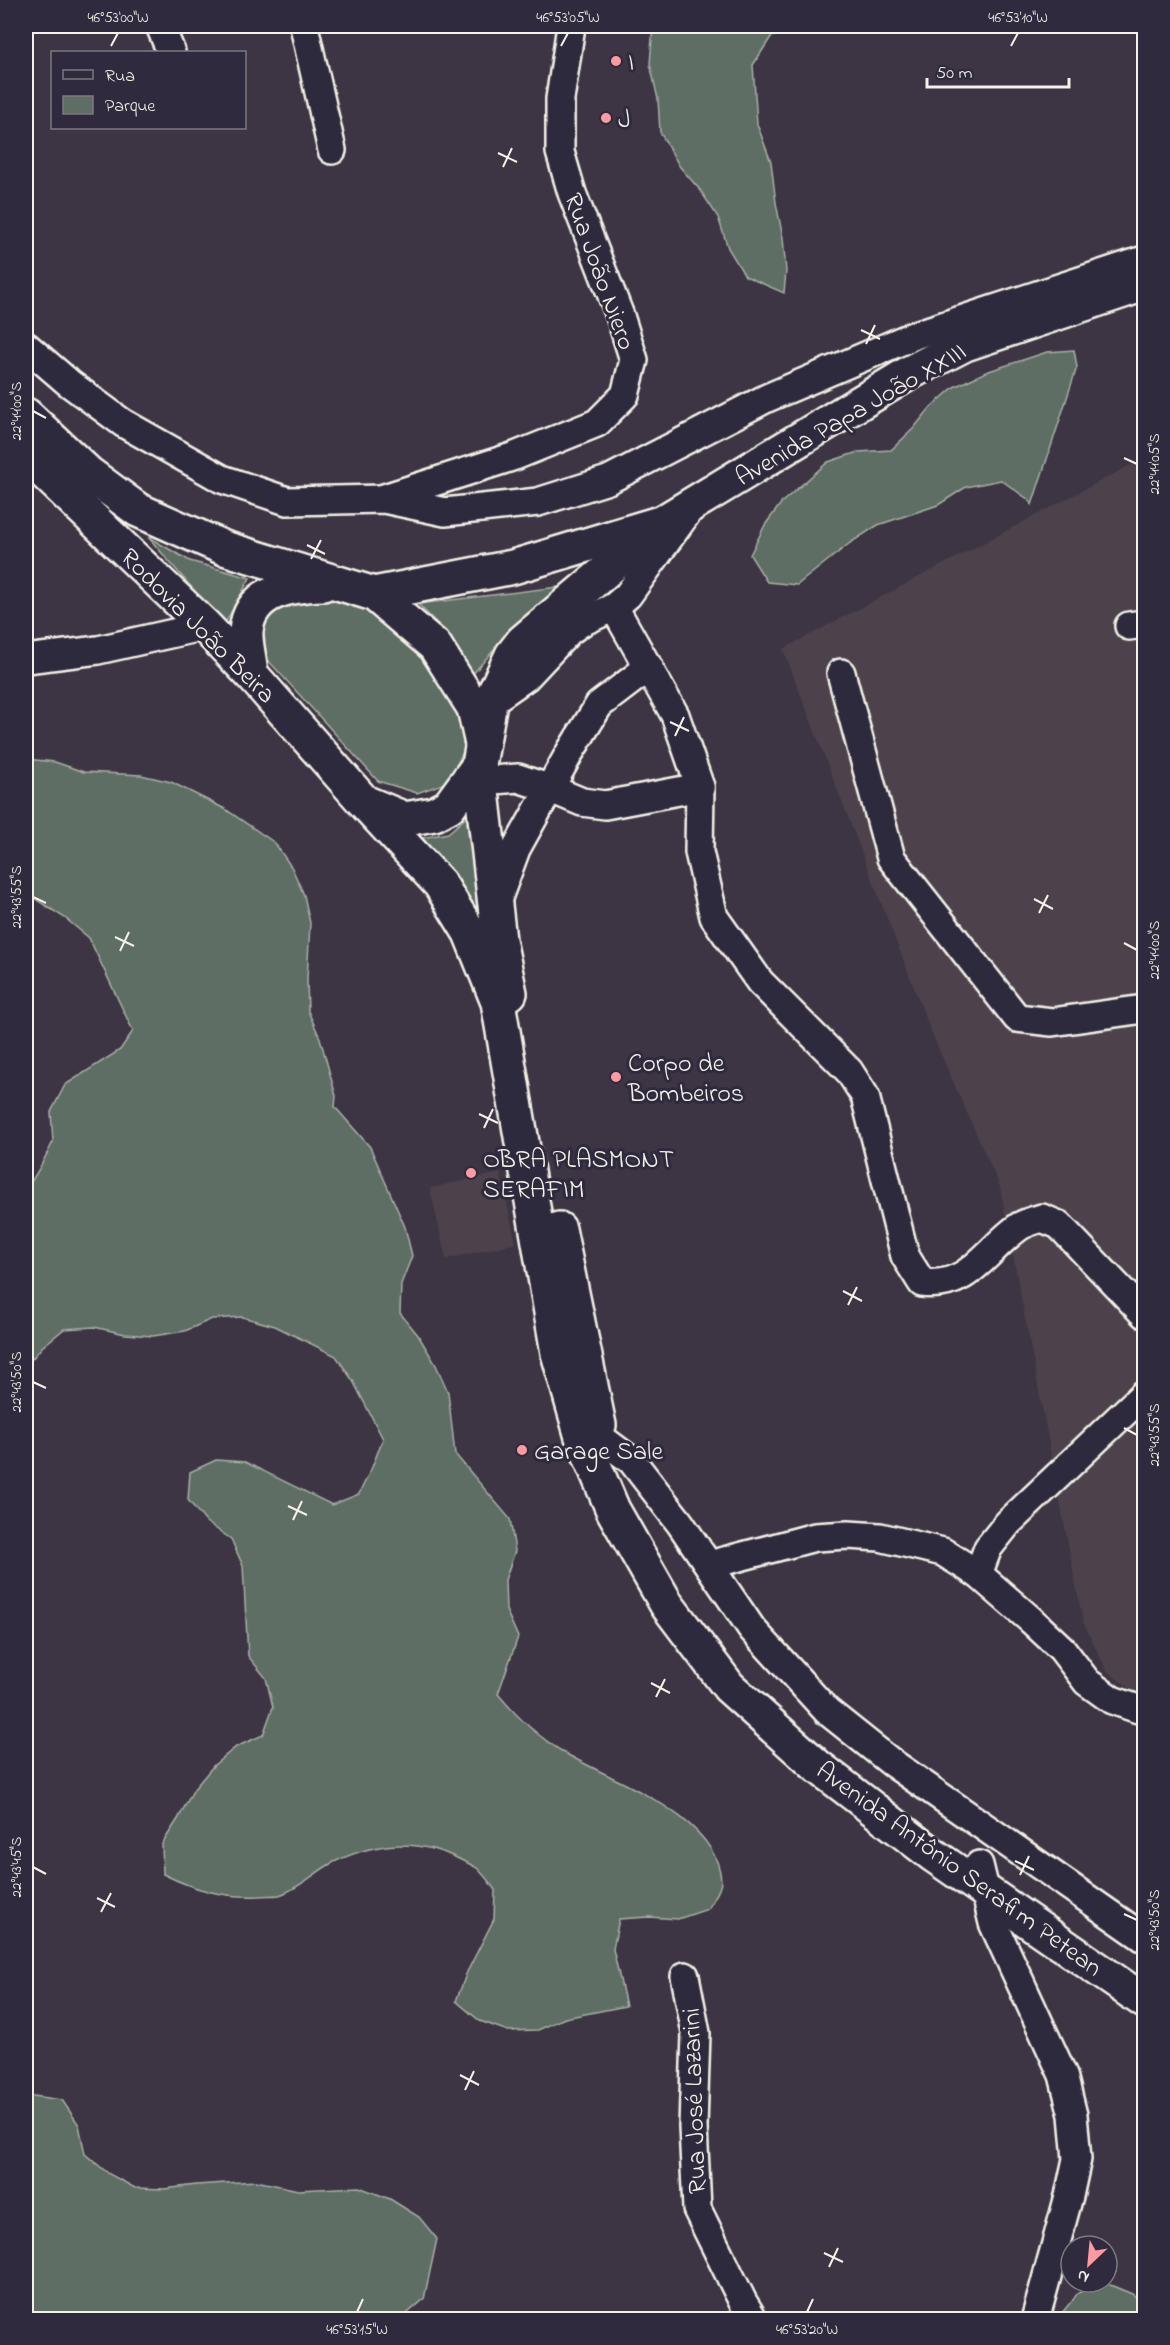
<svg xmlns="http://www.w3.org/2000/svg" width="1170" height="2345" font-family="'Indie Flower',sans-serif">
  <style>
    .built { fill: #4d434c }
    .green { fill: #5e6e65; stroke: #a9b0a6; stroke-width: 1.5 }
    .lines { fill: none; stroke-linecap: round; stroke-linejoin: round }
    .minor-casing { stroke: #f4f1e8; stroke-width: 32 }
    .major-casing { stroke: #f4f1e8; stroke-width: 38 }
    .path { stroke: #f4f1e8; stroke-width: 4; stroke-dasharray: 4.5 4.5; stroke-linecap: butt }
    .minor { stroke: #2f2a3d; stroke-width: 27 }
    .major { stroke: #2f2a3d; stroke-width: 33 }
    .ticks { fill: none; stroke: #f4f1e8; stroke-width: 2 }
    .poi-dot { fill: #ff9aa2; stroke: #2f2a3d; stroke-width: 2 }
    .labels { text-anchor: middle; stroke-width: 6; stroke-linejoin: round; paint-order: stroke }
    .poi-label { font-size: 26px; fill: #f4f1e8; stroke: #2f2a3d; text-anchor: start }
    .street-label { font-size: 26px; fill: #f4f1e8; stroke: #2f2a3d }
    .neatline { fill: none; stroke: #f4f1e8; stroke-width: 2 }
    .ticks-label { font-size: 15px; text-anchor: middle; fill: #f4f1e8 }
  </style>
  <rect width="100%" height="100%" fill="#3d3544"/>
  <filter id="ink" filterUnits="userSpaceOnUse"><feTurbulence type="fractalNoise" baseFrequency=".0167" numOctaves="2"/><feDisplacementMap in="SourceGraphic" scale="12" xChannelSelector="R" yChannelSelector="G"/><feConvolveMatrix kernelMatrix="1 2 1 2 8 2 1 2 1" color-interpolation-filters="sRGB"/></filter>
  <g filter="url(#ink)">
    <g class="built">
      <polygon points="1144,458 1144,1692 1136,1693 1107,1671 1083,1622 1000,1187 932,1034 783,649"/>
      <polygon points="500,1173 516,1243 446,1259 430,1188"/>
    </g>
    <g class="green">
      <polygon points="653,26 806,26 771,37 753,65 757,124 771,162 776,203 783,238 786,271 784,293 745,276 728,248 718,217 700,190 680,167 660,132 658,99 650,64"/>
      <polygon points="1074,350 1077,367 1032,505 1029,500 1001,480 966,487 938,505 878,525 850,543 797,585 767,582 750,555 765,525 782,502 828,462 858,452 891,450 913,429 931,407 954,387 986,372 1047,352"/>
      <polygon points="148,537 190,561 250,578 224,625"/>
      <polygon points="336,586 432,652 460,705 466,746 448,782 417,793 378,781 265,657 262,622 276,594"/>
      <polygon points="566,586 511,630 472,675 449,636 418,604"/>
      <path d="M26 759 55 762 84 772 141 775 171 782 225 809 275 843 292 868 304 895 310 923 307 980 308 1011 320 1038 336 1096 335 1107 370 1147 405 1227 412 1256 401 1284 400 1313 418 1335 436 1365 448 1392 455 1454 510 1519 515 1551 505 1580 506 1610 518 1637 498 1694C517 1717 537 1736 563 1752 611 1781 717 1814 721 1880 722 1889 712 1901 708 1909L678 1919 649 1917 619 1919 613 1949 626 2006 565 2018 538 2030 508 2031 480 2021 456 2001 467 1972 494 1919 495 1890C490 1883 484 1875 478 1869 472 1864 464 1862 457 1858 416 1838 375 1842 334 1862 316 1871 299 1889 279 1895 273 1896 266 1895 260 1896 224 1898 195 1890 163 1874L162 1844 178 1819 194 1789 214 1765 236 1747 263 1735 273 1707 266 1678 248 1656 243 1566 231 1539 206 1522 188 1500 190 1472 216 1460 245 1462 332 1505 359 1494 372 1467 383 1439 353 1381 336 1356 275 1326 242 1317 212 1319 185 1331 153 1336 125 1334 94 1327 64 1329 42 1347 31 1360 26 1358V1190L39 1169 53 1142 51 1112 65 1085 120 1050 133 1031 89 938 65 918 26 893Z"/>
      <polygon points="469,815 482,919 450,870 422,838 448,833"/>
      <polygon points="26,2095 62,2100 79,2125 85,2154 109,2174 135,2188 164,2189 196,2185 256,2181 298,2190 359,2187 390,2199 419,2217 437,2239 424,2299 402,2318 390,2319 26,2319"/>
      <polygon points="1103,2282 1132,2294 1144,2303 1144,2319 1057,2319 1078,2293"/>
    </g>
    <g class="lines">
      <g class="minor-casing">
        <g id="minor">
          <polyline points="160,26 171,52"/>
          <polyline points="304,26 332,150"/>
          <polyline points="26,346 69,383 123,423 222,479 287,501 384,499 445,512 538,502 608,480 767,398 915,335 1144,260"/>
          <polyline points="384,498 515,456 597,423 625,395 634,360 620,316 572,193 560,152 560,99 571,26"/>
          <path d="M692 506 628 595 614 607 675 715 700 787 699 852 714 917 760 982 849 1071 865 1096 905 1256 922 1283C970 1289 985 1250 1020 1226 1027 1222 1035 1220 1042 1218L1059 1225 1144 1314"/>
          <polyline points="1129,626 1144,624"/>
          <polyline points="26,659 98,650 205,626"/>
          <polyline points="841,673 891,858 1017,1018 1052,1022 1144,1009"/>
          <polyline points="490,702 526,677 569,631 582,622 614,607"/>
          <polyline points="481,781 518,778 551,789 582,802 605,805 700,787"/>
          <polyline points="495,906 516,849 570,752 599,705 649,667"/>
          <polyline points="601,1438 632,1461 680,1523 752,1629 827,1711 891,1762 1144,1938"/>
          <polyline points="709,1565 815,1537 848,1535 880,1537 943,1552 978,1574 1031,1620 1062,1649 1087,1682 1112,1700 1138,1709 1144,1708"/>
          <polyline points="978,1574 988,1548 1008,1523 1144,1394"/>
          <polyline points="979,1865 993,1923 1063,2075 1073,2115 1077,2159 1069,2196 1035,2320"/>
          <polyline points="685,1976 696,2033 693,2127 697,2209 743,2302 754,2320"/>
        </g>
      </g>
      <g class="major-casing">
        <g id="major">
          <polyline points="26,415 88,473 138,510 224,548 374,594 435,646 474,708 482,744"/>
          <polyline points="26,455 205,626 251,674 364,802 440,884 470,933 498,1002 558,1353 582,1437 613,1510 667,1605 729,1687 816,1765 933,1855 1144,2001"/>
          <polyline points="374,594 513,567 663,522 909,373 965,344 1144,284"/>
          <path d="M251 674C250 660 245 644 246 631 250 590 291 585 323 584"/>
          <polyline points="479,765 499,940 510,993"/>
          <polyline points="369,804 405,819 434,814 449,806 479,765 490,702 512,655 523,641 653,531"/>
          <polyline points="559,1229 599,1425"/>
        </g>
      </g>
      <polyline class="path" points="183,30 203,26"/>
      <use href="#minor" class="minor"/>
      <use href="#major" class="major"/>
    </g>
  </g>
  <path class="ticks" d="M111 46 118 33M561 46 568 33M1011 46 1018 33M498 153 517 162M503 167 512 148M861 330 880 339M866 344 875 325M33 411 46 418M1124 458 1137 464M307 545 325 554M311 559 321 540M670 722 689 731M675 736 684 717M33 897 46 903M1034 899 1053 909M1039 913 1048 895M115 937 134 946M1124 943 1137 950M120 951 129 932M479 1114 498 1123M484 1128 493 1109M843 1291 862 1301M848 1305 857 1287M33 1382 46 1388M1124 1428 1137 1435M288 1506 307 1515M293 1520 302 1501M651 1683 670 1693M656 1697 665 1679M1015 1861 1034 1870M33 1867 46 1874M1020 1875 1029 1856M97 1898 115 1907M101 1912 111 1893M1124 1914 1137 1920M460 2075 479 2085M465 2090 474 2071M824 2253 843 2262M829 2267 838 2248M357 2312 363 2299M807 2312 813 2299"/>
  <g class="poi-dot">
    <circle cx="616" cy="61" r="6"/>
    <circle cx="606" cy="118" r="6"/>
    <circle cx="616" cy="1077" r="6"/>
    <circle cx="471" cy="1173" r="6"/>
    <circle cx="522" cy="1450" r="6"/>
  </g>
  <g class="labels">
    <g class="poi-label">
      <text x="628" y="70">I</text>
      <text x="618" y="127">J</text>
      <text x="628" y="1071">Corpo de<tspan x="628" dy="30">Bombeiros</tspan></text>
      <text x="483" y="1167">OBRA PLASMONT<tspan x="483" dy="30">SERAFIM</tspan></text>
      <text x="534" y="1459">Garage Sale</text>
    </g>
    <g class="street-label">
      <text transform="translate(601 271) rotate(70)" y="9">Rua João Niero</text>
      <text transform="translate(850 413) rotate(-30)" y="9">Avenida Papa João XXIII</text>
      <text transform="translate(199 625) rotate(45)" y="9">Rodovia João Beira</text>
      <text transform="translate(960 1868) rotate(36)" y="9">Avenida Antônio Serafim Petean</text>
      <text transform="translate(693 2101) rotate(-92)" y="9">Rua José Lazarini</text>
    </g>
  </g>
  <rect width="1170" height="2345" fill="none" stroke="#2f2a3d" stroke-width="66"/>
  <rect x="51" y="51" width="195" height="78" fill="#2f2a3d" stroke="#7e7a81" stroke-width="1.5"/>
  <rect x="63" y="70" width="30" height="9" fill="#2f2a3d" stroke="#7e7a81" stroke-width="1.5"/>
  <text x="105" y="81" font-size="18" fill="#f4f1e8">Rua</text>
  <rect x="63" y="96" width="30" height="18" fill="#5e6e65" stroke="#7e7a81" stroke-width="1.5"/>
  <text x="105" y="111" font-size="18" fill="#f4f1e8">Parque</text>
  <g transform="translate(1089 2264) rotate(206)"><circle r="28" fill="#2f2a3d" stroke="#7e7a81" stroke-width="1.5"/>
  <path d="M0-4.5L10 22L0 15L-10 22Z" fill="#ff9aa2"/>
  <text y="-9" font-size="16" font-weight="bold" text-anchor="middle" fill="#f4f1e8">N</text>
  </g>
  <path d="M927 78v9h142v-9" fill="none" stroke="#f4f1e8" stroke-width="3"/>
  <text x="936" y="78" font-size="18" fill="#f4f1e8" stroke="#2f2a3d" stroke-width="4.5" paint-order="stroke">50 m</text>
  <rect x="33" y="33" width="1104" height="2279" class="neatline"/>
  <g class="ticks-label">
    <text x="118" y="22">46°53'00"W</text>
    <text x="568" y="22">46°53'05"W</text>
    <text x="1018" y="22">46°53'10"W</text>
    <text transform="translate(16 411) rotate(-90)" y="5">22°44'00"S</text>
    <text transform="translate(1154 464) rotate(-90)" y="5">22°44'05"S</text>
    <text transform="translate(16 897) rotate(-90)" y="5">22°43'55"S</text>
    <text transform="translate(1154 950) rotate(-90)" y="5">22°44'00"S</text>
    <text transform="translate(16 1382) rotate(-90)" y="5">22°43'50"S</text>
    <text transform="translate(1154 1435) rotate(-90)" y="5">22°43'55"S</text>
    <text transform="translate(16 1867) rotate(-90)" y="5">22°43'45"S</text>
    <text transform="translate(1154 1920) rotate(-90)" y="5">22°43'50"S</text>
    <text x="357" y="2334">46°53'15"W</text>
    <text x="807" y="2334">46°53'20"W</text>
  </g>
</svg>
